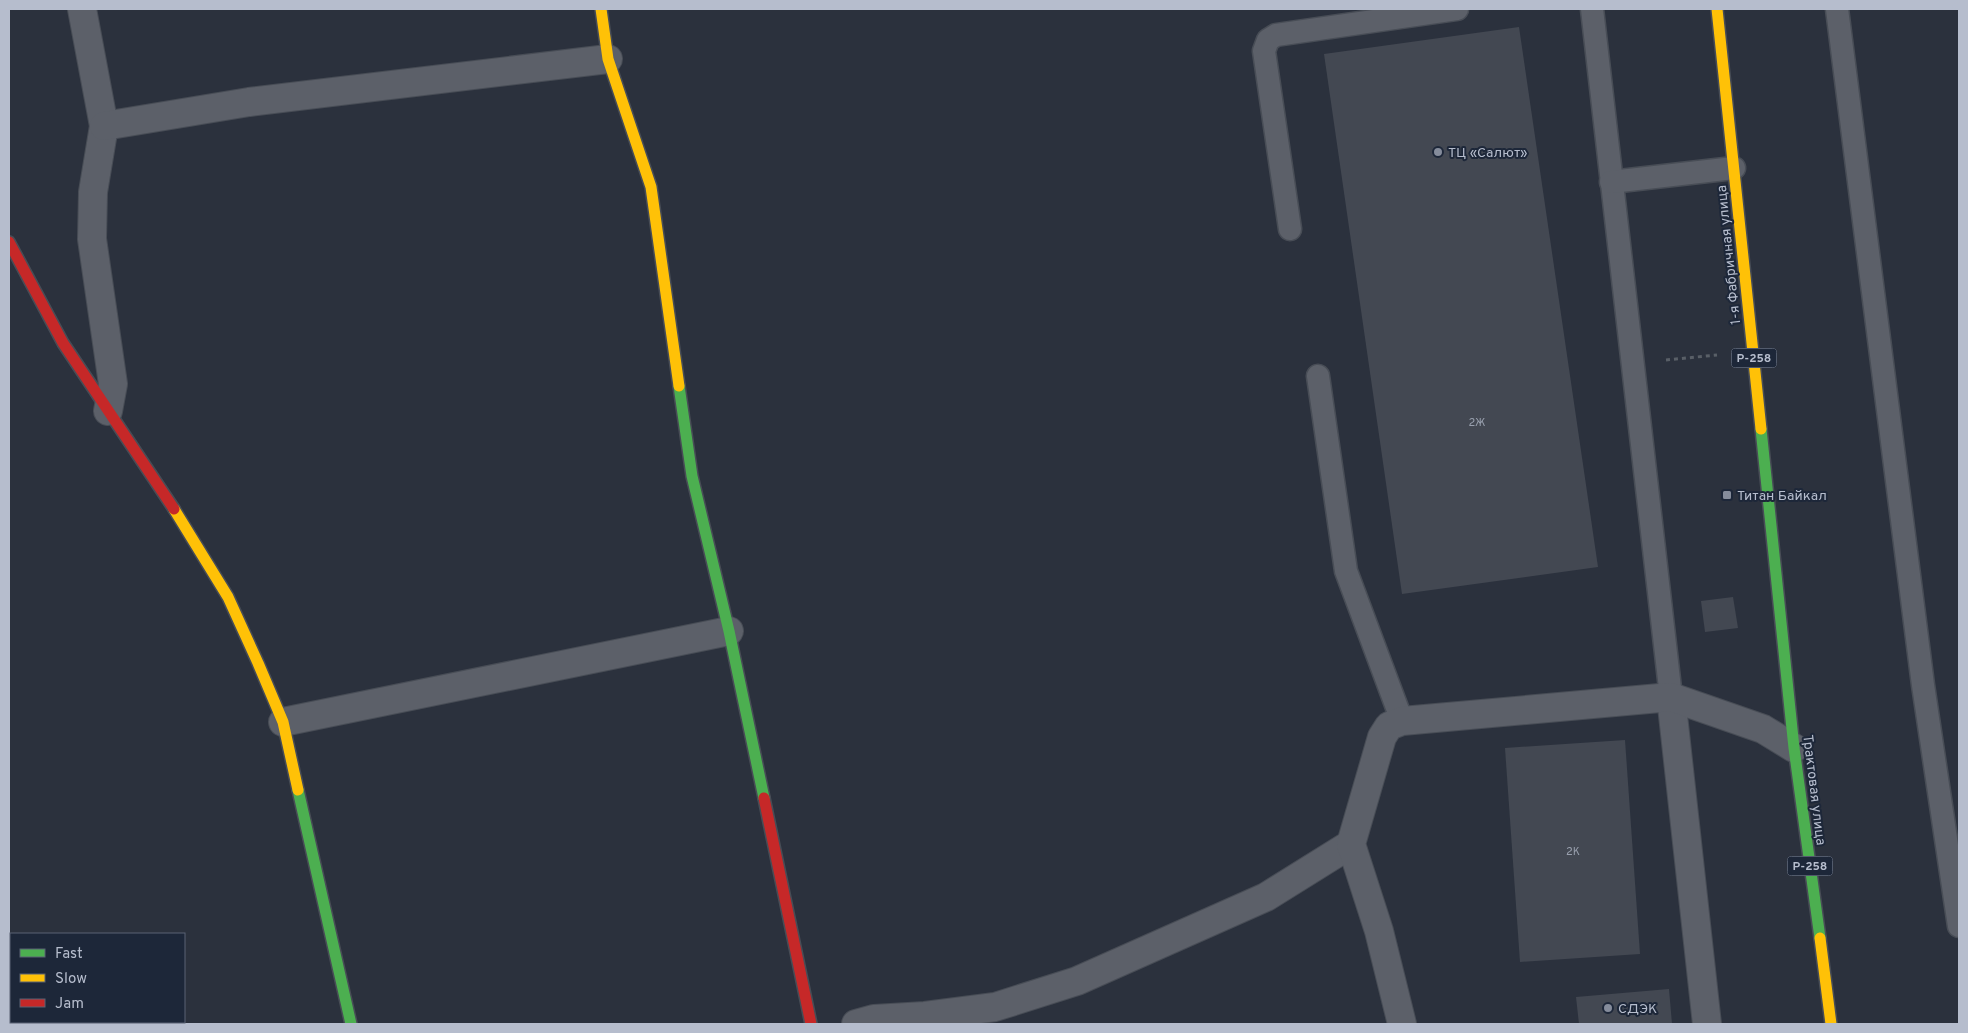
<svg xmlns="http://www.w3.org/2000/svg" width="1968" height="1033" font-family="Overpass,sans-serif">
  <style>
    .building { fill: #434852 }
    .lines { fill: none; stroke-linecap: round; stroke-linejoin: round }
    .lane-casing { stroke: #484d56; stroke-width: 25 }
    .street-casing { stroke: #484d56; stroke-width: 30 }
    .fast-casing { stroke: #484d56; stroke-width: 14 }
    .slow-casing { stroke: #484d56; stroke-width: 14 }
    .jam-casing { stroke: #484d56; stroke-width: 14 }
    .path { stroke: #595f67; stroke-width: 3; stroke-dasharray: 4 4; stroke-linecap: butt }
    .lane { stroke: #5c6069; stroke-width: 22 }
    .street { stroke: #5c6069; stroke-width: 28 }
    .fast { stroke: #4caf50; stroke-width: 11 }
    .slow { stroke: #ffc107; stroke-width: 11 }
    .jam { stroke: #c62828; stroke-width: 11 }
    .poi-dot { fill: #858c9b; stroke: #1d2739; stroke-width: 2 }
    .labels { text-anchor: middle; stroke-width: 4; stroke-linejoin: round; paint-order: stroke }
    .number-label { font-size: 11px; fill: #99a0ae }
    .shield { fill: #1d2739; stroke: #8890a1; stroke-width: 1 }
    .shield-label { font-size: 12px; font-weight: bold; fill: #b6bdcd }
    .poi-label { font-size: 14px; fill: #b6bdcd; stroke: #1d2739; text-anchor: start }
    .street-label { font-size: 14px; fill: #b6bdcd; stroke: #1d2739 }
  </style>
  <rect width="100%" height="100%" fill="#2b313d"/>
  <g class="building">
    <polygon points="1519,27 1598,567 1402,594 1324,54"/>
    <polygon points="1733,597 1738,628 1705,632 1701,601"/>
    <polygon points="1625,740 1640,954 1520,962 1505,748"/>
    <polygon points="1669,989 1672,1024 1579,1024 1576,997"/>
  </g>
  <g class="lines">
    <g class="lane-casing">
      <g id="lane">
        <polyline points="1592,9 1671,697"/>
        <polyline points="1837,9 1923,685 1959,926"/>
        <polyline points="1611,182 1734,168"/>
        <polyline points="1290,229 1264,51 1268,40 1276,35 1457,9"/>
        <polyline points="1318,376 1346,571 1402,721"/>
      </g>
    </g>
    <g class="street-casing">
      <g id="street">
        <polyline points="82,9 104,126 93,192 92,239 113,384 108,411"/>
        <polyline points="104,126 249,102 608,59"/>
        <polyline points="1671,697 1707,1024"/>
        <polyline points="283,722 729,631"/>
        <polyline points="856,1024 874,1019 925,1016 995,1007 1077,981 1266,897 1351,844"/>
        <polyline points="1402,1024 1379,931 1351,844 1382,737 1389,726 1402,721 1671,697 1763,729 1794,748"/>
      </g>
    </g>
    <g class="fast-casing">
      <g id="fast">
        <polyline points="679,386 692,476 729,631 764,798"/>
        <polyline points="1761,429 1794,748 1820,938"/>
        <polyline points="298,790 351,1024"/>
      </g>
    </g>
    <g class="slow-casing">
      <g id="slow">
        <polyline points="601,9 608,59 651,187 679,386"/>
        <polyline points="1717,9 1761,429"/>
        <polyline points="174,509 228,597 258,663 283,722 298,790"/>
        <polyline points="1820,938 1831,1024"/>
      </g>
    </g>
    <g class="jam-casing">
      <g id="jam">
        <polyline points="9,242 63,343 174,509"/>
        <polyline points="764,798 811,1024"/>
      </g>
    </g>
    <polyline class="path" points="1666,360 1717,355"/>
    <use href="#lane" class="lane"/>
    <use href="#street" class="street"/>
    <use href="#fast" class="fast"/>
    <use href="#slow" class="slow"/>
    <use href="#jam" class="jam"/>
  </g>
  <g class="poi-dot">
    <circle cx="1438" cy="152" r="5"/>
    <rect x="1722" y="490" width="10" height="10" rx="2.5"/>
    <circle cx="1608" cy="1008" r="5"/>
  </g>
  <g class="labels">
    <g class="number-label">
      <text x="1477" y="426">2Ж</text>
      <text x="1573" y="855">2К</text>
    </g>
    <g class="shield">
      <rect x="1731.5" y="348.5" width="45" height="19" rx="4"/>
      <rect x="1787.5" y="856.5" width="45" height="19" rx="4"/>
    </g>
    <g class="shield-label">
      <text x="1754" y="362">Р-258</text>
      <text x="1810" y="870">Р-258</text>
    </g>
    <g class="poi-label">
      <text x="1448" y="157">ТЦ «Салют»</text>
      <text x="1737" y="500">Титан Байкал</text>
      <text x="1618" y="1013">СДЭК</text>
    </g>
    <g class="street-label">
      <text transform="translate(1728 255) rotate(-96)" y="5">1-я Фабричная улица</text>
      <text transform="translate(1815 790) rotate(83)" y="5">Трактовая улица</text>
    </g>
  </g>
  <rect width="1968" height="1033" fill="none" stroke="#b6bdcd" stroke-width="20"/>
  <rect x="10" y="933" width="175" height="90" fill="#1d2739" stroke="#5a6374"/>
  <rect x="20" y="949" width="25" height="8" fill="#4caf50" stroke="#5a6374"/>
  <text x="55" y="958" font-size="15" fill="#b6bdcd">Fast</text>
  <rect x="20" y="974" width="25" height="8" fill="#ffc107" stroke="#5a6374"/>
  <text x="55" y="983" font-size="15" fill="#b6bdcd">Slow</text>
  <rect x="20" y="999" width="25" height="8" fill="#c62828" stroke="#5a6374"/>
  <text x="55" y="1008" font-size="15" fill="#b6bdcd">Jam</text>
</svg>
